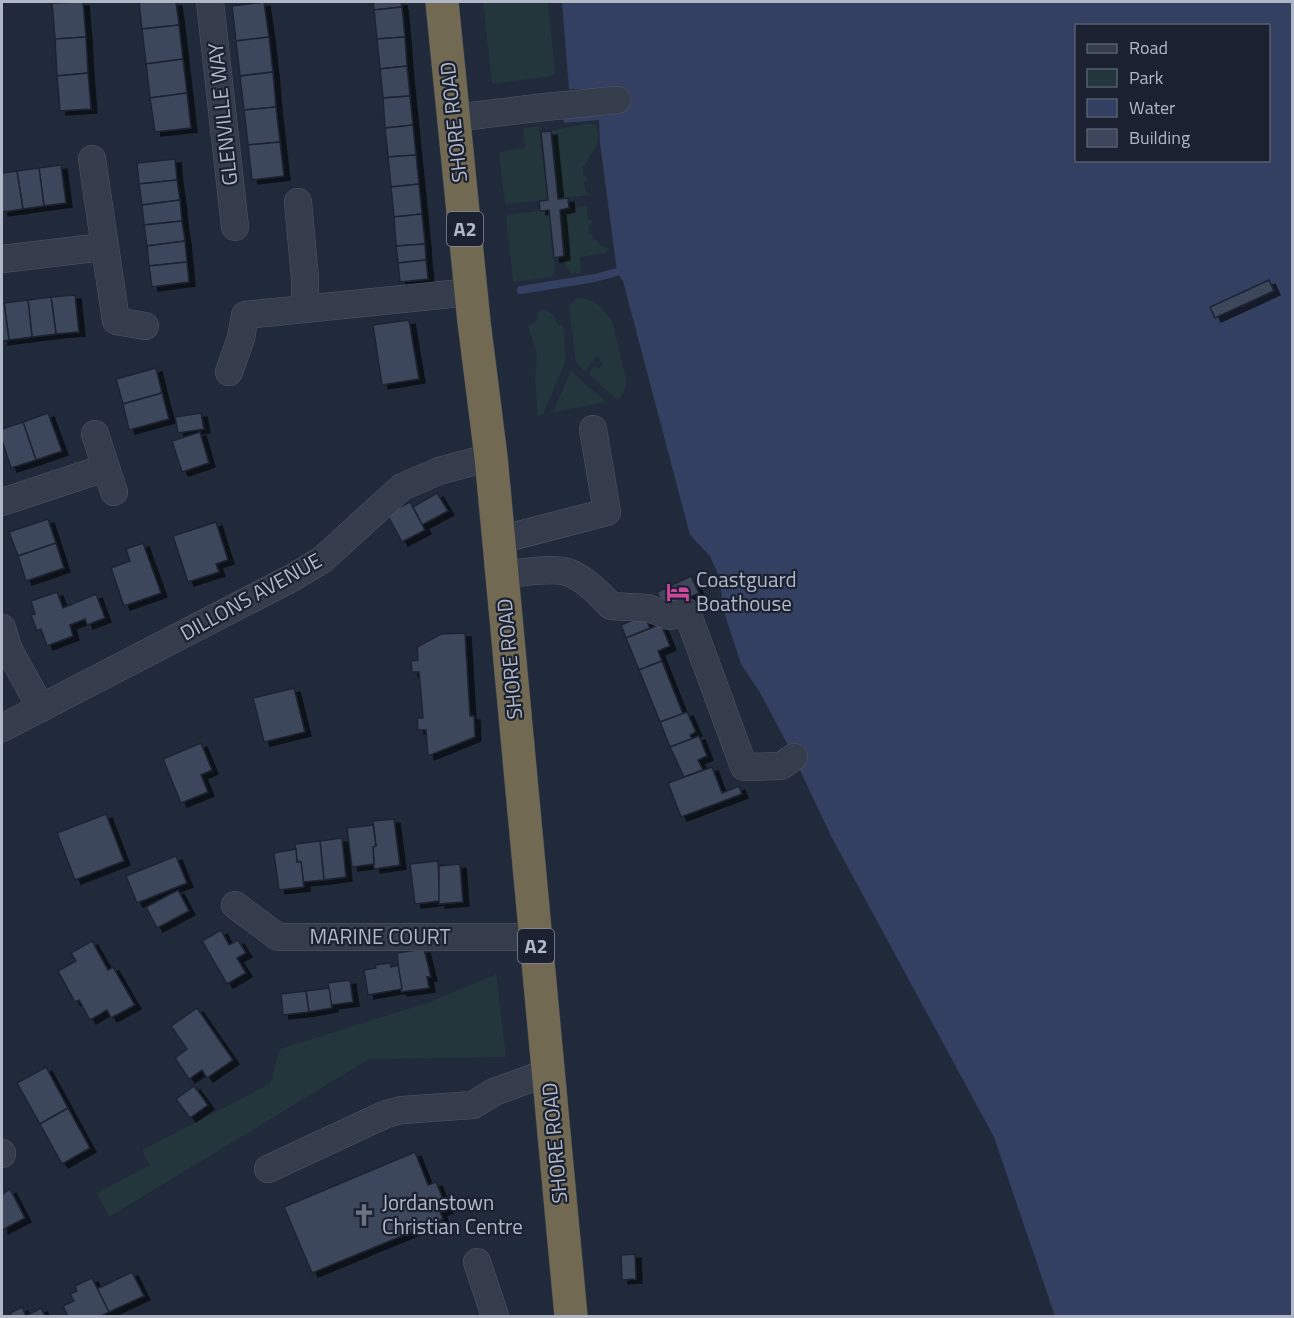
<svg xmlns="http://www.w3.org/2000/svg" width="1294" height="1318" font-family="'Titillium Web',sans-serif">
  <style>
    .green { fill: #23363c }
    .water { fill: #334061; fill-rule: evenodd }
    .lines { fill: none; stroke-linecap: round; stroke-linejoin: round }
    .stream { stroke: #334061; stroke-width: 8 }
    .building { fill: #3d465b; stroke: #1d2332; stroke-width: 1.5; filter: url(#shadow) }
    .minor-casing { stroke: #505766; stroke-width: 28 }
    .highway-casing { stroke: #3d4453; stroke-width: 34 }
    .minor { stroke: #353c4b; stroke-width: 27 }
    .highway { stroke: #716952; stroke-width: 33 }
    .labels { text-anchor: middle; stroke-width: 4.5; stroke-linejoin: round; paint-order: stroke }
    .shield { fill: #1b2130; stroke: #838a9a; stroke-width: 1.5 }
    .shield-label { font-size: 20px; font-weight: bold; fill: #b0b7c7 }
    .street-label { font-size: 21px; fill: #b0b7c7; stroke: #1b2130 }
    .poi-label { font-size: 21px; fill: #b0b7c7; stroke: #1b2130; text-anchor: start }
  </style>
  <defs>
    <filter id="shadow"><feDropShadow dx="6" dy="4" stdDeviation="0" flood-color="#0009"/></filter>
  </defs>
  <rect width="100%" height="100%" fill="#212a3b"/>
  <g class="green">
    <polygon points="483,2 548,2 555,72 552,76 492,84"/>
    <path d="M584 124H595C605 144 590 150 585 166L582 167 584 176 586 175 587 181 584 182 586 192H588L589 195 558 199 551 131Z"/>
    <polygon points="539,126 548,200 505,204 499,152 525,148 523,129"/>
    <polygon points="587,206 588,220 592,220 592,225 588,226 589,235 592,234 593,240 596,240 599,244 609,249 605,253 580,257 581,273 571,274 565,266 560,210"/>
    <polygon points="549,210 555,267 552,277 513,282 506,215"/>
    <polygon points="577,298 587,299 599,305 612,321 627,383 623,394 617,400 589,374 594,366 599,369 603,363 596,356 585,372 576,362 569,305"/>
    <polygon points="542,309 553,314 558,325 563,325 566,360 543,414 538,416 535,377 537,353 528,326 535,323 538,317 537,313"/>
    <polygon points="571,371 606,402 553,412"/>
    <polygon points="496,974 506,1057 369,1059 109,1217 97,1193 150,1165 142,1150 270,1084 280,1049 430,1002"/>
  </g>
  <path class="water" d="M562 2H1292V1316H1055L994 1137 831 836 789 747 759 691 741 664 723 609 720 579 710 556 690 535 623 281 617 272 600 143 599 120 564 123 563 112 594 89H569ZM1076 26H1268V160H1076Z"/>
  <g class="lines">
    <polyline class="stream" points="521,290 595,278 617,272"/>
  </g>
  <g class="building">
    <polygon points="83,2 86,37 55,39 52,3"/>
    <polygon points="139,2 176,2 179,25 142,29"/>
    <polygon points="264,2 269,37 236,41 232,6"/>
    <polygon points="373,2 401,2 402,7 374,10"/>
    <polygon points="402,7 405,37 377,39 374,10"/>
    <polygon points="179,25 183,59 146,64 142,29"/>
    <polygon points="86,37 88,73 57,76 55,39"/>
    <polygon points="269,37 273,72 240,76 236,41"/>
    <polygon points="405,37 407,66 380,69 377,39"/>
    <polygon points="183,59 187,93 150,98 146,64"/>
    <polygon points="407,66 410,96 383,98 380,69"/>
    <polygon points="273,72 276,107 244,110 240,76"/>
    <polygon points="88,73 91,109 60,111 57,76"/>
    <polygon points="187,93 191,128 155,132 150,98"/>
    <polygon points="410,96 413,125 385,128 383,98"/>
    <polygon points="276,107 280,142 248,145 244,110"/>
    <polygon points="413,125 416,155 388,157 385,128"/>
    <polygon points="551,131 558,199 568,198 569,208 560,210 564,256 554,258 549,210 540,211 539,201 548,200 541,132"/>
    <polygon points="280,142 284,176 252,180 248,145"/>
    <polygon points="416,155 419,184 391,187 388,157"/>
    <polygon points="175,159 177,180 139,184 137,163"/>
    <polygon points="61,165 66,203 44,206 39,168"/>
    <polygon points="39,168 44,206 23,209 17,171"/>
    <polygon points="17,171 23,209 2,212 2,173"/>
    <polygon points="177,180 180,200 142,205 139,184"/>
    <polygon points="419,184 422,214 394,217 391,187"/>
    <polygon points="180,200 182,221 144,225 142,205"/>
    <polygon points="422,214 425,244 396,246 394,217"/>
    <polygon points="182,221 185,241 147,246 144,225"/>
    <polygon points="185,241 187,262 149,266 147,246"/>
    <polygon points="425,244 426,260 398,263 396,246"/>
    <polygon points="426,260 428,279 400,282 398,263"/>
    <polygon points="187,262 189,282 152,287 149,266"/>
    <polygon points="1269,280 1274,291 1215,318 1210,307"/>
    <polygon points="75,295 79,332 56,334 51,297"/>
    <polygon points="51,297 56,334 32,337 28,300"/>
    <polygon points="28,300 32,337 9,340 4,303"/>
    <polygon points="2,303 4,303 9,340 2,341"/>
    <polygon points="409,320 419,379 382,385 373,325"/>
    <polygon points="156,368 162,393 123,404 116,379"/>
    <polygon points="162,393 169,419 129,430 123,404"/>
    <polygon points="48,413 62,451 36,460 23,422"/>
    <polygon points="201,413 204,429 178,433 175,417"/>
    <polygon points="23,422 36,460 11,468 2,440 2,429"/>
    <polygon points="200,432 209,463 182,472 172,441"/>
    <polygon points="437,493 448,511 422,525 413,507"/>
    <polygon points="410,502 425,530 402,542 387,514"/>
    <polygon points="48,519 56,543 18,556 9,532"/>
    <polygon points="216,522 228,560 216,564 219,572 188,582 173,536"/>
    <polygon points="56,543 64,568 26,581 18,556"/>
    <polygon points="143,543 161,593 124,606 111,568 130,561 126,549"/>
    <polygon points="691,576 699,593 665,609 657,592"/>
    <polygon points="57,592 63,608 96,594 105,618 87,625 85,619 70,625 73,636 47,646 41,629 37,631 31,615 35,614 31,601"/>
    <polygon points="644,615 650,628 626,638 621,625"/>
    <polygon points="661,624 670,646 658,651 662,661 639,670 626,638"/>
    <polygon points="465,633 470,716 474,716 475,737 428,756 426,730 418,730 417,718 423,718 419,672 412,672 411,661 418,660 417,647 441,634"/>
    <polygon points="662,661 683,714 660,722 639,670"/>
    <polygon points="294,688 305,732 264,742 253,698"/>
    <polygon points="687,712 696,732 690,735 692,739 670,747 660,722"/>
    <polygon points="699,736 707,756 698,760 703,770 684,777 670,747"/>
    <polygon points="201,743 212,770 201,775 208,792 181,803 163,759"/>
    <polygon points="712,767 722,793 739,786 742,794 681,817 668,783"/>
    <polygon points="106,814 124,861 75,880 57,833"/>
    <polygon points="394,819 400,865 374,869 373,847 376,846 373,821"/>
    <polygon points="373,825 376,846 373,847 374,864 352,867 347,828"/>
    <polygon points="342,838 346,877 324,880 320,841"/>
    <polygon points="320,841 324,880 303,882 301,862 297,862 295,844"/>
    <polygon points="296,849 297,862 301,862 304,887 279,890 274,853"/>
    <polygon points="176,856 187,883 137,903 126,876"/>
    <polygon points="438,861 440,901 415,904 410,864"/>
    <polygon points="460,864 463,902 439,904 439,866"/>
    <polygon points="178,890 189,911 157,928 146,907"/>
    <polygon points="221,930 229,945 238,940 246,953 237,958 246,973 227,984 202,941"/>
    <polygon points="92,941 108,970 113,967 135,1005 111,1018 107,1010 90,1020 79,1000 75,1002 58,971 76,961 71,953"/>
    <polygon points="424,949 431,977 427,977 429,988 401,992 397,953"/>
    <polygon points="390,963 391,967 398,965 402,989 368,995 364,970 376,968 375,965"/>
    <polygon points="350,980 353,1002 331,1005 328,983"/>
    <polygon points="329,988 332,1008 309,1012 306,991"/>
    <polygon points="306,991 309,1012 283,1015 281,994"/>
    <polygon points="197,1008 233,1060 207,1078 202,1070 189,1079 175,1058 187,1049 171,1026"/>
    <polygon points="46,1067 68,1108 40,1124 17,1083"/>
    <polygon points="194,1086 208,1105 190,1118 176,1099"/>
    <polygon points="68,1108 90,1148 62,1164 40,1124"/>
    <polygon points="415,1152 428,1185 436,1182 447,1209 440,1212 443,1219 312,1273 284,1207"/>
    <polygon points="10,1189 25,1218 2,1230 2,1194"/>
    <polygon points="635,1254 636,1279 622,1280 621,1255"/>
    <polygon points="132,1272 144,1296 109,1312 97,1289"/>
    <polygon points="92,1278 109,1312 101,1316 68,1316 63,1306 74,1301 70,1294 77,1291 75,1286"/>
    <polygon points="22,1307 26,1316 41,1308 45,1316 12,1316 10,1313"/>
  </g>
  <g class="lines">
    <g class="minor-casing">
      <g id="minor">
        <polyline points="210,2 235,227"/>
        <polyline points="454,118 545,107 617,100"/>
        <polyline points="92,159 116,321 145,326"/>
        <polyline points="298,202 305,278 305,308"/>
        <polyline points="2,259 103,247"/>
        <polyline points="229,372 241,338 245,315 471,292"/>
        <polyline points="95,434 114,492"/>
        <polyline points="2,502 105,468"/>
        <polyline points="499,540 607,512 593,429"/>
        <path d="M502 575C519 573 550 567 567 572 583 577 600 594 611 606L648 608 669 616 687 612 744 767 781 766 794 757"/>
        <polyline points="2,628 9,650 41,708"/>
        <polyline points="2,728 290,579 322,560 402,487 439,471 491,457"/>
        <polyline points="235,905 278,937 536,937"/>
        <polyline points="2,1154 2,1153"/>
        <polyline points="268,1169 386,1114 402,1110 473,1105 494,1092 549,1072"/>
        <polyline points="477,1262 495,1316"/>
      </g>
    </g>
    <g class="highway-casing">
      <polyline id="highway" points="442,2 474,322 491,457 571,1316"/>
    </g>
    <use href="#minor" class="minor"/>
    <use href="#highway" class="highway"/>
  </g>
  <defs>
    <g id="hotel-bare" transform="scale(1.8)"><path d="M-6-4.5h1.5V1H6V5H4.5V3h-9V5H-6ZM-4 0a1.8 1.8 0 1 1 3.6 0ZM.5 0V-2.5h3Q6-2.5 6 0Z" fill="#d1479c" stroke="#1b2130" stroke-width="2.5" paint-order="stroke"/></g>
    <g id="church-bare" transform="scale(1.8)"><path d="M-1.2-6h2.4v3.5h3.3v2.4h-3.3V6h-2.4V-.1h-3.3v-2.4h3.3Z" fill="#6b7280" stroke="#1b2130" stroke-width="2.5" paint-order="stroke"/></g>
  </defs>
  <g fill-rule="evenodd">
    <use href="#hotel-bare" x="678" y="592"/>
    <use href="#church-bare" x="364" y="1215"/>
  </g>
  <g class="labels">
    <g class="shield">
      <rect x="447" y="212" width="36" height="34" rx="4.5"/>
      <rect x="518" y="929" width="36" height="34" rx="4.5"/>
    </g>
    <g class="shield-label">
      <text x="465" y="236">A2</text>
      <text x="536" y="953">A2</text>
    </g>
    <g class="street-label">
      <text transform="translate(223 114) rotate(-96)" y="7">GLENVILLE WAY</text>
      <text transform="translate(454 122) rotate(-96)" y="7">SHORE ROAD</text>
      <text transform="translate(251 597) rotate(-29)" y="7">DILLONS AVENUE</text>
      <text transform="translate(510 659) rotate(-95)" y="7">SHORE ROAD</text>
      <text x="380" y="944">MARINE COURT</text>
      <text transform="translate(555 1143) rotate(-95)" y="7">SHORE ROAD</text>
    </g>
    <g class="poi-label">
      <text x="696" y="587">Coastguard<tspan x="696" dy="24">Boathouse</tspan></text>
      <text x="382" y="1210">Jordanstown<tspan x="382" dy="24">Christian Centre</tspan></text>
    </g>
  </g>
  <rect width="1294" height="1318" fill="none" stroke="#b0b7c7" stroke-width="6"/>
  <rect x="1075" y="24" width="195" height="138" fill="#1b2130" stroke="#575d6c" stroke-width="1.5"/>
  <rect x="1087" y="44" width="30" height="9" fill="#353c4b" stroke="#575d6c" stroke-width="1.5"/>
  <text x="1129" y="54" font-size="18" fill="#b0b7c7">Road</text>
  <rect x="1087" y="69" width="30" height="18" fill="#23363c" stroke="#575d6c" stroke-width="1.5"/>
  <text x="1129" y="84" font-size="18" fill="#b0b7c7">Park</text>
  <rect x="1087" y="99" width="30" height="18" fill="#334061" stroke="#575d6c" stroke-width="1.5"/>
  <text x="1129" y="114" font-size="18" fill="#b0b7c7">Water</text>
  <rect x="1087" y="129" width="30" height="18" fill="#3d465b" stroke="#575d6c" stroke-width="1.5"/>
  <text x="1129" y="144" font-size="18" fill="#b0b7c7">Building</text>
</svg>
